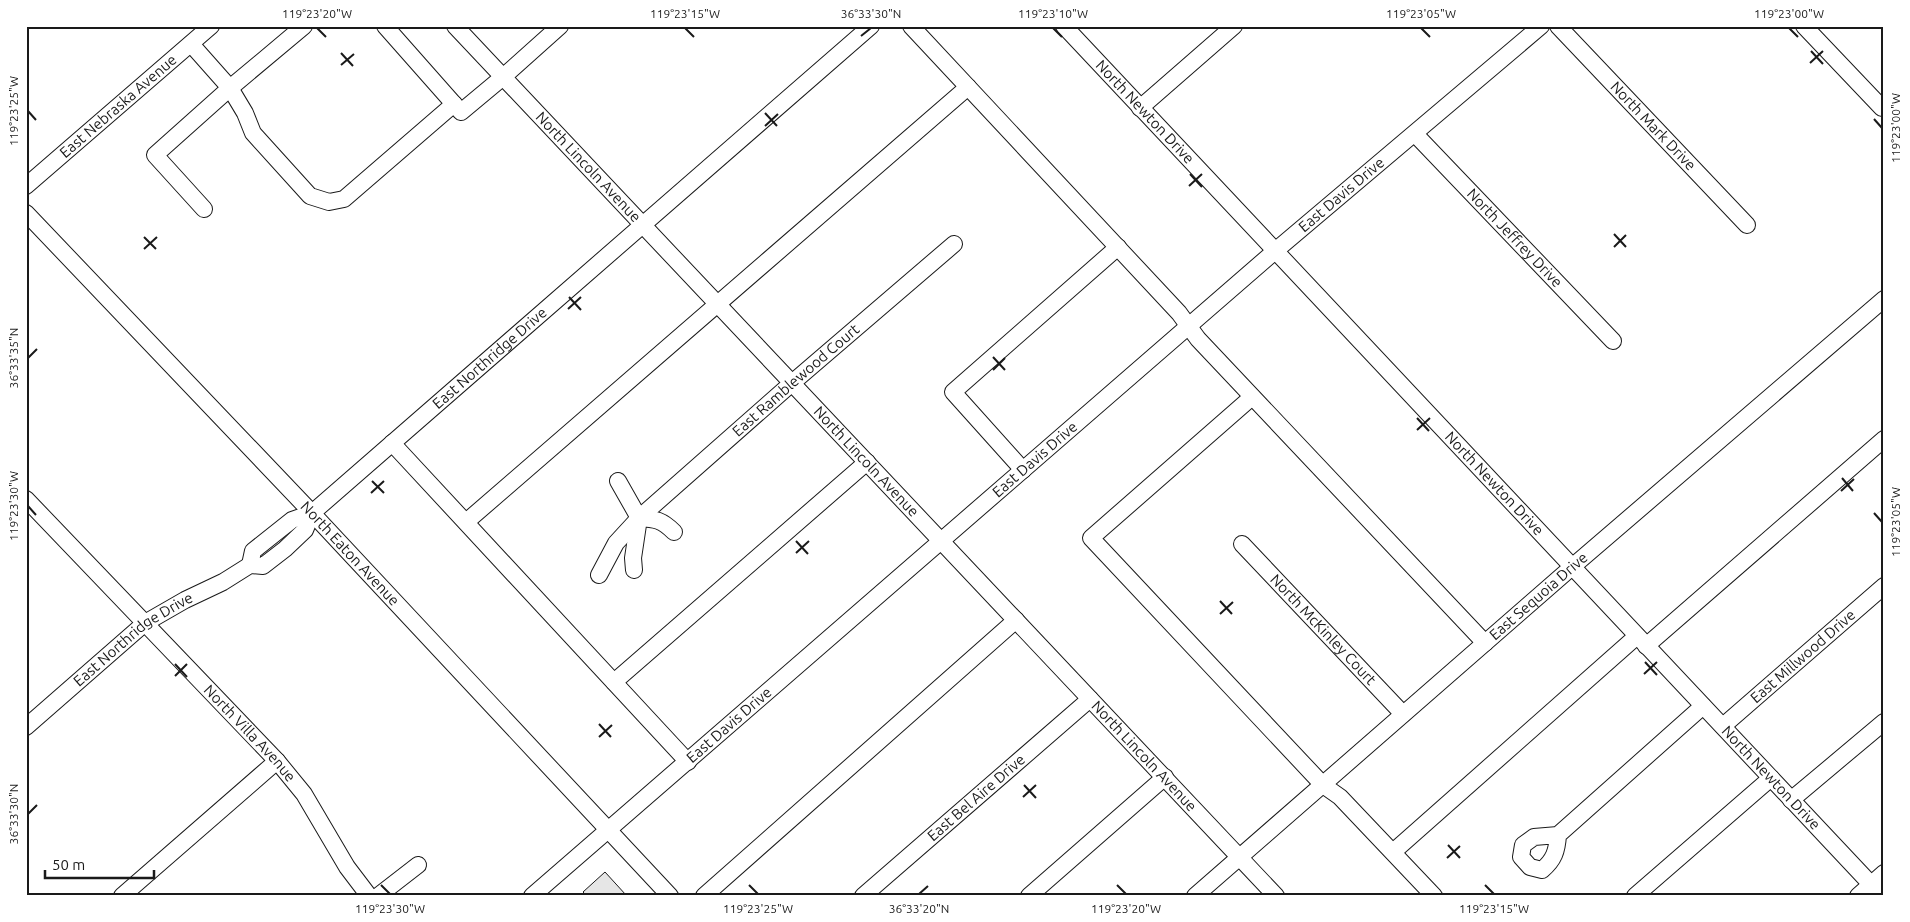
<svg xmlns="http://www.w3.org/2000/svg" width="1910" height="922" font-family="Ubuntu,sans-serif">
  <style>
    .building { fill: #e6e6e6; stroke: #1a1a1a }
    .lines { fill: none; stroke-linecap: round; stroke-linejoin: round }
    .minor-casing { stroke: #1a1a1a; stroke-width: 18 }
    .minor { stroke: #fff; stroke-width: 16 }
    .ticks { fill: none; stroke: #1a1a1a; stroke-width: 2 }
    .labels { text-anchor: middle; stroke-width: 4; stroke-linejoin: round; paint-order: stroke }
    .street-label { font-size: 15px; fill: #1a1a1a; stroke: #fff }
    .neatline { fill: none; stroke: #1a1a1a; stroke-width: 2 }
    .ticks-label { font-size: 12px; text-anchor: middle; fill: #1a1a1a }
  </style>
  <rect width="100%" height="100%" fill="#fff"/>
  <polygon class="building" points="605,872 626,895 626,896 587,896 583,892"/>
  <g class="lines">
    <g class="minor-casing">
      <g id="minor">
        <polyline points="385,26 461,112 503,77 560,26"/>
        <path id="s1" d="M455 26 1276 896"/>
        <polyline points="911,26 1179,313 1198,339 1485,643"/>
        <path id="s2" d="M1064 26 1882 896"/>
        <path id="s3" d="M1558 26 1747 225"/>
        <polyline points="1804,26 1882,108"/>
        <polyline points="191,44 230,88 304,26"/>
        <polyline points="1140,108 1234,26"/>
        <path id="s4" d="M1415 134 1613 341"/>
        <path id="s5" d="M26 186 211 26"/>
        <polyline points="204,209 155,155 230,88 245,113 253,133 310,196 329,202 344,199 454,104"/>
        <path id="s6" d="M26 213 312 513 670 896"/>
        <polyline points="1252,397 1091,538 1323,785 1340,797 1434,896"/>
        <polyline points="392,443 688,762"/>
        <polyline points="1023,470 953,392 1118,247"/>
        <polyline points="618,481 639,518 633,558 634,570"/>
        <path id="s7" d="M26 499 277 761 304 794 347 867 369 896"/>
        <path d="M639 518C656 519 662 520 674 532"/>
        <polyline points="466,522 968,87"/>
        <path id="s8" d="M1242 544 1403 714"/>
        <path id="s9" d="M250 565 253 551 292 520 312 513 871 26"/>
        <path id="s10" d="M599 575 616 543 639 518 792 383 954 244"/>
        <polyline points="1646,646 1884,439"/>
        <polyline points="614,682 867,462"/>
        <path id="s11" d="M1723 726 1884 586"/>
        <path id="s12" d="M26 727 145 623 185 600 223 582 250 565 263 566 285 549 305 530 312 513"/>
        <polyline points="1791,800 1884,722"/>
        <path d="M1558 835C1557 851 1554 860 1542 870L1530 867 1521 857 1523 845 1534 837 1558 835 1703 706"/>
        <polyline points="1393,852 1637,636"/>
        <polyline points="122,896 277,761"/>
        <polyline points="378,896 418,865"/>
        <path id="s13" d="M532 896 1275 251 1541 26"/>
        <polyline points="704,896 1016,620"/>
        <path id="s14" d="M863 896 1090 699"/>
        <polyline points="1029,896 1165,777"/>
        <path id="s15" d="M1195 896 1572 567 1884 299"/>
        <polyline points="1635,896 1771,778"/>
        <polyline points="1858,896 1884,873"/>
      </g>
    </g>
    <use href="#minor" class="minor"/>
  </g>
  <path class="ticks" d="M317 28 326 37M685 28 694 37M1053 28 1062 37M1421 28 1430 37M1789 28 1798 37M861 36 871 28M1811 51 1823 64M341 53 353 66M1810 63 1823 51M341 65 354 54M28 111 36 120M765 113 777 126M1874 119 1882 128M765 126 778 114M1190 174 1202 187M1189 186 1202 174M1614 234 1626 247M144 237 156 249M1614 247 1626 235M144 249 157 237M569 297 581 310M568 309 581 297M993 357 1005 370M28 358 37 349M993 370 1005 358M1417 418 1429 431M1417 430 1430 418M1842 478 1853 491M372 481 384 493M1841 491 1854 479M371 493 384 481M28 506 36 515M1874 513 1882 522M796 541 808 554M796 553 809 541M1220 601 1232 614M1220 614 1233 602M1645 662 1657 675M175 664 187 677M1644 674 1657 662M175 676 187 664M599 724 611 737M599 737 612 725M1024 785 1036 798M1023 797 1036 785M28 814 37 805M1448 845 1460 858M1447 858 1460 846M381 885 390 894M749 885 758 894M1117 885 1126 894M1485 885 1494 894M919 894 928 886"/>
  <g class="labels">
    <g class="street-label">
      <text dy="5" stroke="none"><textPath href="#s5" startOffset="122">East Nebraska Avenue</textPath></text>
      <text dy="5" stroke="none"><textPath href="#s2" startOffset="118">North Newton Drive</textPath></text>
      <text dy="5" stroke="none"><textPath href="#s3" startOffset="138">North Mark Drive</textPath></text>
      <text dy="5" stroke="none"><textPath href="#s1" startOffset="194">North Lincoln Avenue</textPath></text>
      <text dy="5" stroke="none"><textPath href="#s13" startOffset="1071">East Davis Drive</textPath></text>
      <text dy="5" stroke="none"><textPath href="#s4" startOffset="144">North Jeffrey Drive</textPath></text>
      <text dy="5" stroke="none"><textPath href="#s9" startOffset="321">East Northridge Drive</textPath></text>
      <text dy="5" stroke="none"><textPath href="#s10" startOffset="279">East Ramblewood Court</textPath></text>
      <text dy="5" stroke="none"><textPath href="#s13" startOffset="666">East Davis Drive</textPath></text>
      <text dy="5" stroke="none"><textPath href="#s1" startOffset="599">North Lincoln Avenue</textPath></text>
      <text dy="5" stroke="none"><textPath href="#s2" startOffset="628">North Newton Drive</textPath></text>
      <text dy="5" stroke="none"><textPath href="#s6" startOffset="470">North Eaton Avenue</textPath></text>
      <text dy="5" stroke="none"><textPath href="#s15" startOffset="456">East Sequoia Drive</textPath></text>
      <text dy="5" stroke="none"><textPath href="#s8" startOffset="118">North McKinley Court</textPath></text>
      <text dy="5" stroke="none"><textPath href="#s12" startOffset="139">East Northridge Drive</textPath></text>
      <text dy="5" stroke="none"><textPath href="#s11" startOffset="106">East Millwood Drive</textPath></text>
      <text dy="5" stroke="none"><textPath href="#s13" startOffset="261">East Davis Drive</textPath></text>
      <text dy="5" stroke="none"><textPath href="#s7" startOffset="324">North Villa Avenue</textPath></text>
      <text dy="5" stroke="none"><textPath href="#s1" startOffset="1004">North Lincoln Avenue</textPath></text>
      <text dy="5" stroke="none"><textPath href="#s2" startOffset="1032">North Newton Drive</textPath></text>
      <text dy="5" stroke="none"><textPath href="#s14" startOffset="150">East Bel Aire Drive</textPath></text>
    </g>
  </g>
  <rect width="1910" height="922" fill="none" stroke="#ffffff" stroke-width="55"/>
  <path d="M45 870v8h109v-8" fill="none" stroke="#1a1a1a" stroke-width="2.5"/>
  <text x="52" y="870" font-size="15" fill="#1a1a1a" stroke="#ffffff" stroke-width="4" paint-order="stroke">50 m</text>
  <rect x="28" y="28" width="1854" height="866" class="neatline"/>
  <g class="ticks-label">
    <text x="317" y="18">119°23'20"W</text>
    <text x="685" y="18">119°23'15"W</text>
    <text x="871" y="18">36°33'30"N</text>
    <text x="1053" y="18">119°23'10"W</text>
    <text x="1421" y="18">119°23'05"W</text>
    <text x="1789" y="18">119°23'00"W</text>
    <text transform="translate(14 111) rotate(-90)" y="4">119°23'25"W</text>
    <text transform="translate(1896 128) rotate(-90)" y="4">119°23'00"W</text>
    <text transform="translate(14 358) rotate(-90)" y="4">36°33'35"N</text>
    <text transform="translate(14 506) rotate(-90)" y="4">119°23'30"W</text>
    <text transform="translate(1896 522) rotate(-90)" y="4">119°23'05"W</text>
    <text transform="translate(14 814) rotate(-90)" y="4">36°33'30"N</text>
    <text x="390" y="913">119°23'30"W</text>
    <text x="758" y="913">119°23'25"W</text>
    <text x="919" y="913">36°33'20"N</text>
    <text x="1126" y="913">119°23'20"W</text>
    <text x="1494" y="913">119°23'15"W</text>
  </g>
</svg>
